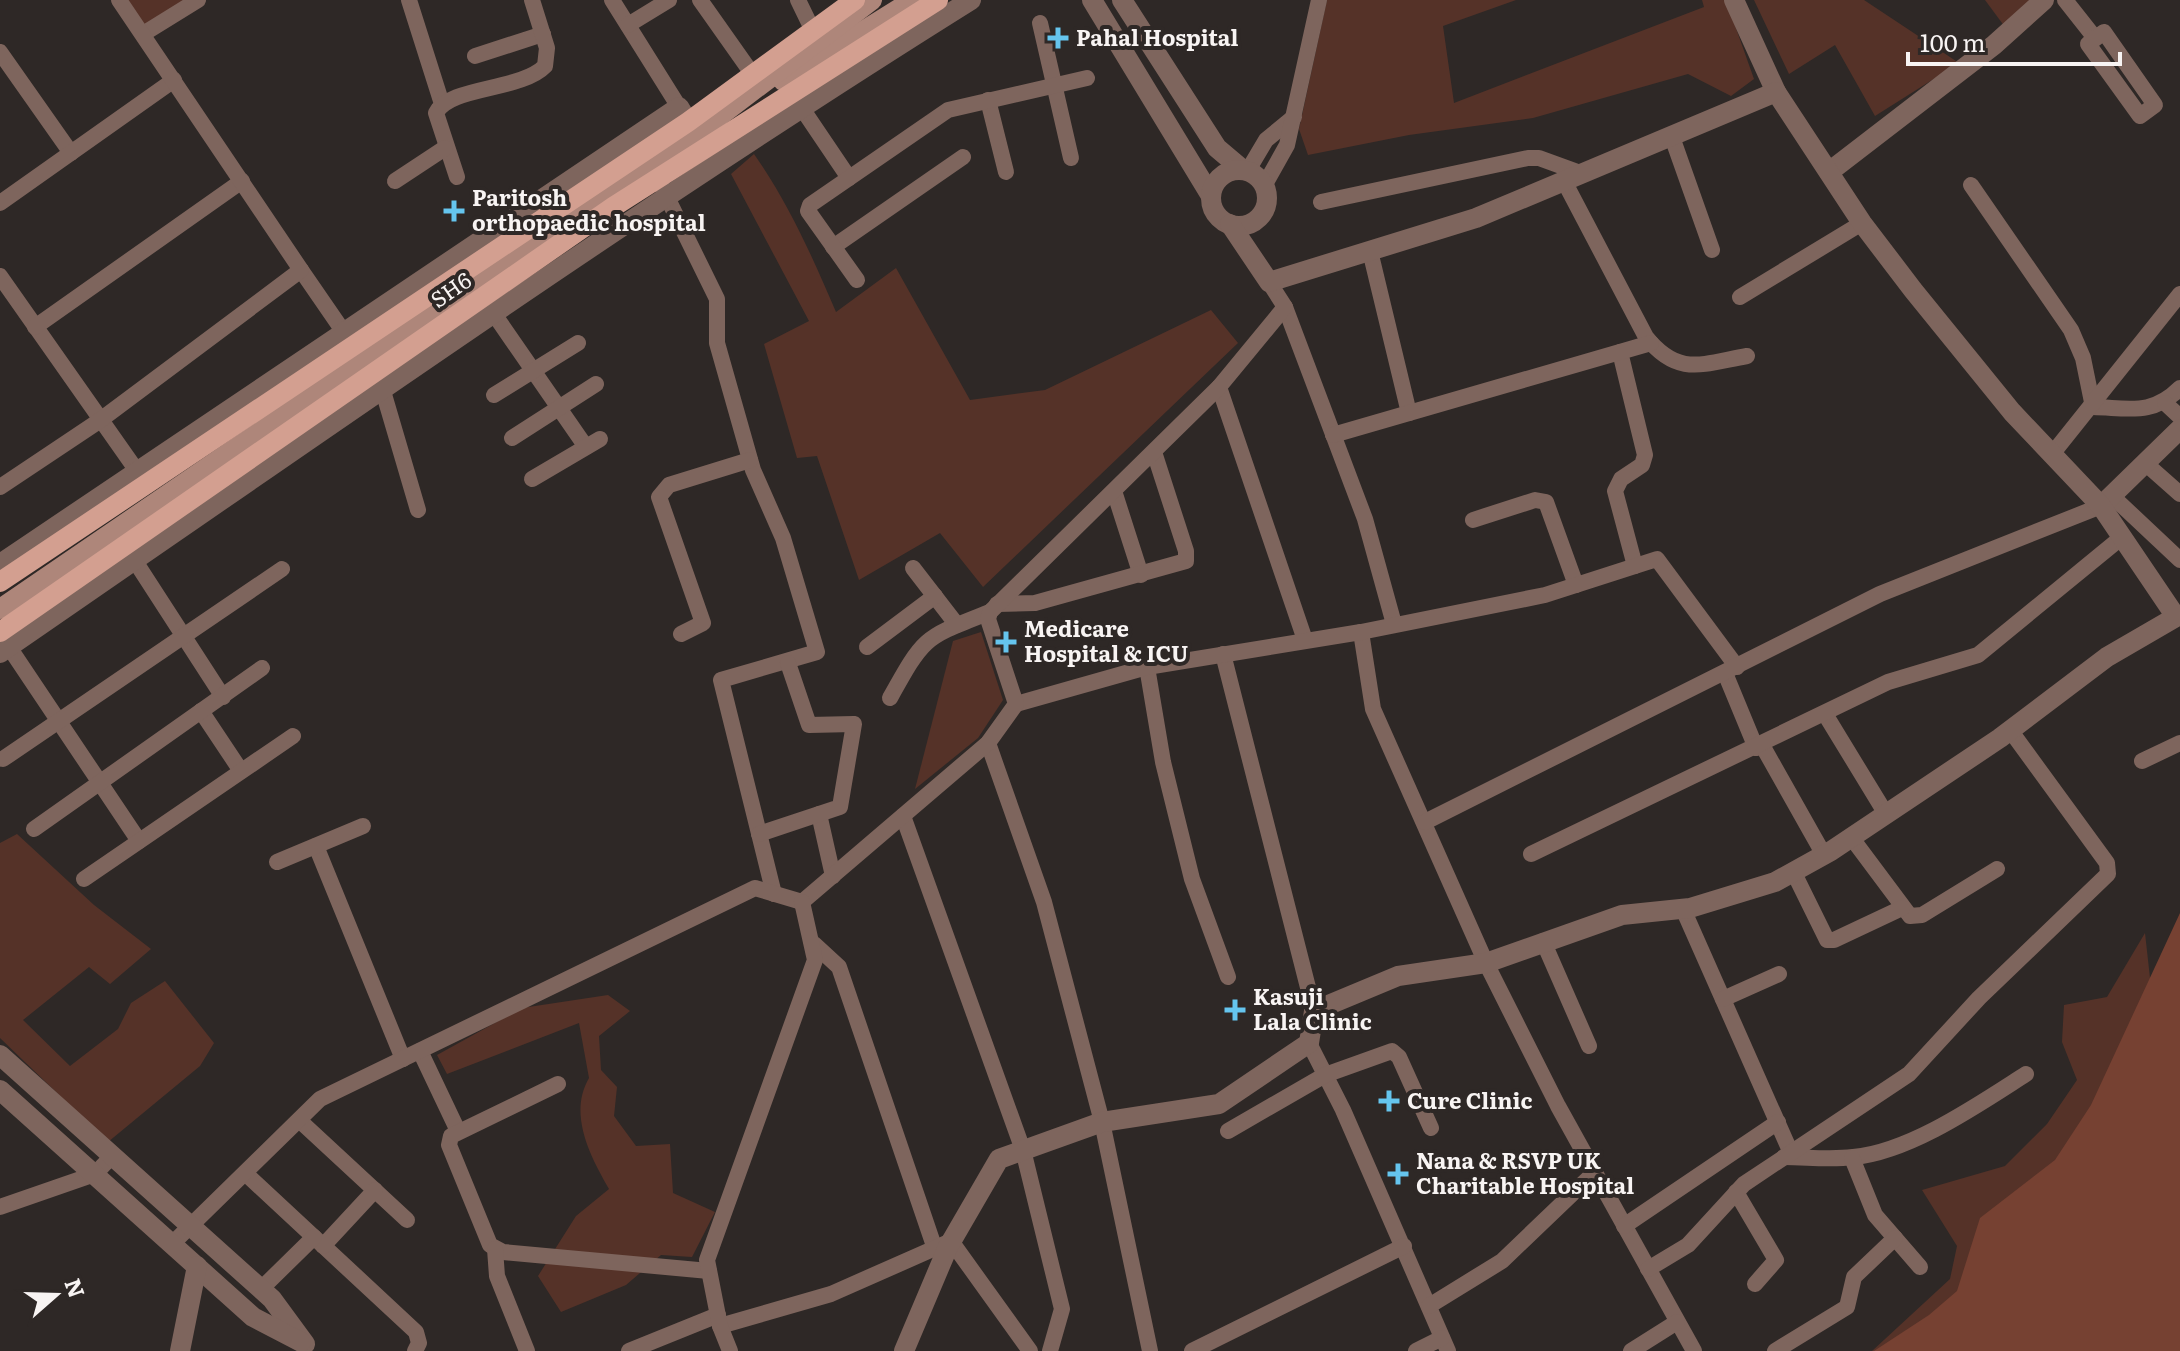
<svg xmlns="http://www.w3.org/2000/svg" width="2180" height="1351" font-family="Literata,serif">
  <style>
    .green { fill: #553228 }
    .water { fill: #764132 }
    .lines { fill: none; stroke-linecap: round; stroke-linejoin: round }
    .minor { stroke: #7e655d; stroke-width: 16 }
    .tertiary { stroke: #7e655d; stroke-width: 20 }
    .secondary { stroke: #ae867a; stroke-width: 20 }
    .primary { stroke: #d39f90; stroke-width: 20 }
    .poi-dot { fill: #65c5ee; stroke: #2e2826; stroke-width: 3 }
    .labels { text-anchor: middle; stroke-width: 8; stroke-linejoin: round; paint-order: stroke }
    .poi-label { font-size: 22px; font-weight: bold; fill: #f8f4f3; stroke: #2e2826; text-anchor: start }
    .street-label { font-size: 22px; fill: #f8f4f3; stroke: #2e2826 }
  </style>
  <rect width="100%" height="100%" fill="#2e2826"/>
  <g class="green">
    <polygon points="127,0 190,0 146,29"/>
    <polygon points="1327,0 1516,0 1443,26 1454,103 1704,7 1702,0 1726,0 1754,79 1731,96 1688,74 1533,118 1409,135 1308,155 1299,129"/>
    <polygon points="1754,0 1864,0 1959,63 1875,116 1835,45 1789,74"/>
    <polygon points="1985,0 2032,0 2005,27"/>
    <path d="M754 154C789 204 812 256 836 312L896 268 970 400 1045 390 1211 310 1238 343 983 587 940 533 859 580 817 456 797 458 764 344 809 321 731 174Z"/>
    <polygon points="981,632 1003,700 978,738 915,789 953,641"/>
    <polygon points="17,834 94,905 151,949 110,984 89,967 23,1020 70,1066 118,1029 131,1003 165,981 214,1043 200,1066 108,1142 0,1038 0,843"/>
    <polygon points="2145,933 2152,996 2097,1111 1941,1351 1872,1351 1950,1279 1957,1246 1922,1190 2005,1166 2047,1124 2077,1080 2062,1042 2064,1005 2107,997"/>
    <path d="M608 995 630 1011 599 1036 601 1070 617 1087 614 1116 636 1146 670 1144 673 1193 715 1212 692 1257 661 1255 626 1285 561 1312 538 1276 576 1216 609 1189C590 1156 568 1114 589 1078L579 1023 447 1074 437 1055 522 1008Z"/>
  </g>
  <polygon class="water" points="2180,913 2180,1351 1874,1351 1929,1315 1957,1291 1980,1218 2055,1160 2091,1105"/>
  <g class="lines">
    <g class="minor">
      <polyline points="409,0 442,104"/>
      <polyline points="612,0 679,107"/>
      <polyline points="700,0 753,75"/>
      <polyline points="798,0 813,31"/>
      <polyline points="2065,0 2095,38"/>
      <polyline points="1040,23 1071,158"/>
      <polyline points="628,25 669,0"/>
      <polygon points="2104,32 2155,105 2140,116 2088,44"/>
      <polyline points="143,34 198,0"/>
      <polyline points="0,52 71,153"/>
      <polyline points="475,56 543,34"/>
      <polyline points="988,100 1006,172"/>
      <polyline points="797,101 849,178"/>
      <polyline points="1672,137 1712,250"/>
      <polyline points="1247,172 1266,140 1294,117"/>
      <path d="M457 177 436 113C449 86 521 91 545 66L547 48 532 0"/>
      <polyline points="395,181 445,148"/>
      <path d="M1564 181 1646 337C1678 377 1702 364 1747 356"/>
      <path d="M1971 185 2071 330 2083 358 2093 407C2130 408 2152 416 2180 388"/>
      <polyline points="1264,186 1287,145 1319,0"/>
      <polyline points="662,187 717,299 717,343 753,470 783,538 817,652 721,680 774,894"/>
      <polyline points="1321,202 1528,158 1539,158 1583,174"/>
      <polyline points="0,203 174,80"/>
      <polyline points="833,247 963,157"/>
      <polyline points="1370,251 1409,413"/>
      <polyline points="301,270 343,331"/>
      <polyline points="0,276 144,481"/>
      <polyline points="857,280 808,211 810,205 948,110 1087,78"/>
      <polyline points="1740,297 1862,223"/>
      <polyline points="1285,307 1365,519 1394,624"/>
      <polyline points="494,314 586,447"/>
      <polyline points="35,327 242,181"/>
      <polyline points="1620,352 1645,455 1642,465 1621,479 1615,491 1635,566"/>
      <polyline points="1219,387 1305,640"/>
      <polyline points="383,391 418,510"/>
      <polyline points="494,395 578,343"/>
      <polyline points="2165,403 2180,417"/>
      <polyline points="1333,435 1651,343"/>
      <polyline points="512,438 596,384"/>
      <polyline points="2053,453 2180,294"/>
      <polyline points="2145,463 2180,494"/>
      <polyline points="532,479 600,439"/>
      <polyline points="0,487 99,421 301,270 119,0"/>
      <polyline points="1114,491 1141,575"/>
      <polyline points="2112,496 2180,560"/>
      <polyline points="1473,520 1535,500 1546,502 1576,585"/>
      <polyline points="135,561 223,697"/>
      <polyline points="913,568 957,625"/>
      <polyline points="997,604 1035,603 1186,561 1186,551 1154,452"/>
      <polyline points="1361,632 1373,709 1486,963 1558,1106 1694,1351"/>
      <polyline points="681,634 703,623 659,497 669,485 750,460"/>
      <polyline points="9,647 139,841"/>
      <polyline points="867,647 935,596"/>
      <polyline points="1223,654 1314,1011"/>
      <polyline points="1147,667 1163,762 1192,879 1228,977"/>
      <polyline points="1725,673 1756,748"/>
      <path d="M890 698C925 635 924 638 990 612"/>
      <polyline points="1016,704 1147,667 1361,632 1545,595 1657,559 1737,667"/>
      <polyline points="201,711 241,771"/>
      <polyline points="1825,714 1886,814"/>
      <polyline points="988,743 1044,902 1102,1122 1150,1351"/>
      <polyline points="1762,745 1824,855"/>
      <polyline points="3,759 282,569"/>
      <polyline points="2142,761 2180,743"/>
      <polyline points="819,814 833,876"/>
      <polyline points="903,816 1023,1150 1062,1309 1050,1351"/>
      <polyline points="1425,822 1880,594 2101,506"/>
      <polyline points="34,829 262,668"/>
      <polyline points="759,834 840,807 854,724 809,725 788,663"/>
      <polyline points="1851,837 1910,916 1922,915 1997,869"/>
      <polyline points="316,846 403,1059"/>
      <polyline points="1531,854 1888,682 1978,655 2122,537"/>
      <polyline points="277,862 363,826"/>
      <polyline points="1793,871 1827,940 1834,940 1902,908"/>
      <polyline points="84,879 293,736"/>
      <polyline points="1683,909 1791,1153"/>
      <polyline points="1543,941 1589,1046"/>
      <polyline points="814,944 839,967 935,1249"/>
      <polyline points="1723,999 1779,974"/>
      <polyline points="1309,1043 1343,1110 1448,1351"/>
      <polyline points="420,1051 458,1131"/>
      <polyline points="558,1084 451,1136 449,1145 490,1245 503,1252 709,1271"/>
      <polyline points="299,1120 407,1220"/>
      <polyline points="1228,1131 1325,1075 1392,1051 1399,1057 1431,1128"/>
      <path d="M1784 1157C1807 1157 1831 1160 1853 1157 1910 1152 1979 1104 2026 1074"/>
      <polyline points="1852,1158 1875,1215 1920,1267"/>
      <polyline points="245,1173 416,1332 419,1343 415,1351"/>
      <polyline points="1736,1192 1776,1260 1755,1284"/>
      <polyline points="0,1207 95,1174 113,1155"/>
      <polyline points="1624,1226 1778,1122"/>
      <polyline points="173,1243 320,1099 755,888 802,902 988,743 1016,704 988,619 990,612 1219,387 1285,307 1269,282"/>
      <polyline points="323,1246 375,1190"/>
      <polyline points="495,1249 497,1276 527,1351"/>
      <polyline points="1648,1269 1688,1245 1744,1184 1909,1074 1979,998 2108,874 2107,863 2010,730"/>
      <polyline points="261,1289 314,1237"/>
      <polyline points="1429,1306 1502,1261 1595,1172"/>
      <polyline points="720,1326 831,1294 951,1241 1030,1351"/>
      <polyline points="629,1351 718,1315"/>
      <polyline points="730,1351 720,1326 707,1260 815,960 802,902"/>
      <polyline points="1192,1351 1404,1246"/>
      <polyline points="1416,1351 1442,1338"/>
      <polyline points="1631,1351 1677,1322"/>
      <polyline points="1775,1351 1847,1307 1854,1277 1895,1238"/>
    </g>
    <g class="tertiary">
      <polyline points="1092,0 1211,196"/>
      <polyline points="1122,0 1217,148 1243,170"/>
      <polyline points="1734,0 1776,92"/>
      <circle cx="1239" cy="198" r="28"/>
      <polyline points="1829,172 1994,45 2044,0"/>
      <polyline points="2101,506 2180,429"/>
      <polyline points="0,564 679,107 688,122"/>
      <path d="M0 653C321 432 640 207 971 0"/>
      <polyline points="0,1055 272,1299 305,1344"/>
      <polyline points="0,1090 253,1317 301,1342"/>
      <polyline points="180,1351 197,1266"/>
      <polyline points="904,1351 948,1247 999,1159 1102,1122 1219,1104 1309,1043 1314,1011 1398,976 1486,963 1622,915 1690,908 1775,882 1831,851 2000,738 2107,657 2176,617 2101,506 2012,412 1913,290 1862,223 1776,92 1476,218 1269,282 1230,224"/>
    </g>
    <g class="secondary">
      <polyline points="783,81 913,0"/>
      <polyline points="0,609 704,128 872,0"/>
    </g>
    <g class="primary">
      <polyline points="0,582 688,122 855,0"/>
      <polyline points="0,632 613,207 938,0"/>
    </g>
  </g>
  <g class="poi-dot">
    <path d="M1054 26h8v8h8v8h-8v8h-8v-8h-8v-8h8z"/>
    <path d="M450 199h8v8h8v8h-8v8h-8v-8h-8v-8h8z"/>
    <path d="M1002 630h8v8h8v8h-8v8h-8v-8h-8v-8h8z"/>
    <path d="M1231 998h8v8h8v8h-8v8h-8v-8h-8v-8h8z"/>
    <path d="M1385 1089h8v8h8v8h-8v8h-8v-8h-8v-8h8z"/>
    <path d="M1394 1162h8v8h8v8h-8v8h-8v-8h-8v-8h8z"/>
  </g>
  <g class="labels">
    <g class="poi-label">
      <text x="1076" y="46">Pahal Hospital</text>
      <text x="472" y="206">Paritosh<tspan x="472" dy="25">orthopaedic hospital</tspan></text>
      <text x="1024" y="637">Medicare<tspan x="1024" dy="25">Hospital &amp; ICU</tspan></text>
      <text x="1253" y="1005">Kasuji<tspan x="1253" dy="25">Lala Clinic</tspan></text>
      <text x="1407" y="1109">Cure Clinic</text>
      <text x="1416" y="1169">Nana &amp; RSVP UK<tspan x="1416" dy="25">Charitable Hospital</tspan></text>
    </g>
    <g class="street-label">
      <text transform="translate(451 290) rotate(-35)" y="8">SH6</text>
    </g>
  </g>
  <g transform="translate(56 1295) rotate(70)" stroke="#2e2826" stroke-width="6" paint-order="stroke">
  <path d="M0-6L14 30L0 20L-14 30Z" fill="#f8f4f3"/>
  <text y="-12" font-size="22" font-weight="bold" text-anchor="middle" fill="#f8f4f3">N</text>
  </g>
  <path d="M1908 52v12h212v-12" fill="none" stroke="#f8f4f3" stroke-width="4"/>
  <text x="1920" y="52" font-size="24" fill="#f8f4f3" stroke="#2e2826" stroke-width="6" paint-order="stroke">100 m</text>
</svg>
